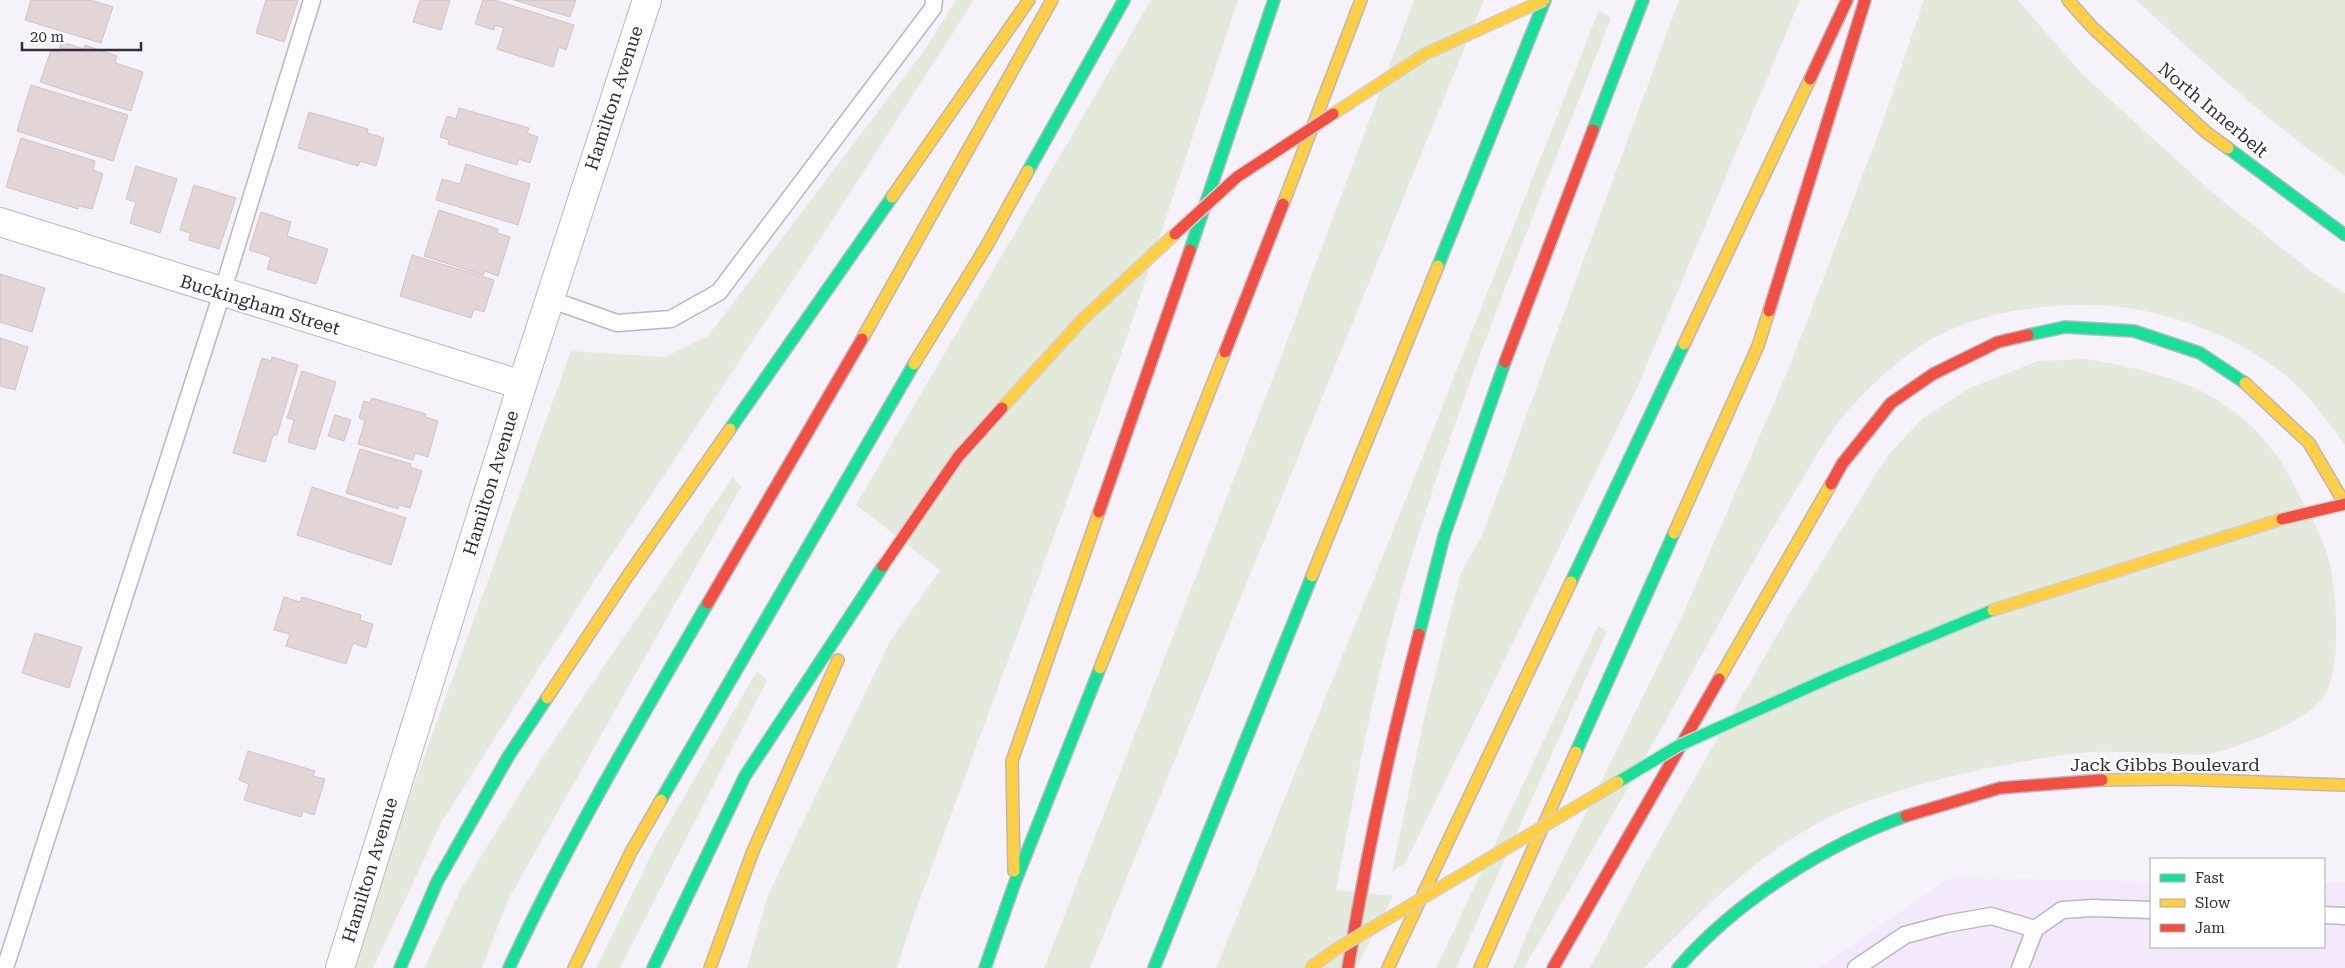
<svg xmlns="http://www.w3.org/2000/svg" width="2345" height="968" font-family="'Roboto Serif',serif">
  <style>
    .built { fill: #f3e9fa }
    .green { fill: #e3eadb }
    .building { fill: #e1d5d5; stroke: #cec4c5 }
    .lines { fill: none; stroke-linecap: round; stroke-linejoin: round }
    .lane-casing { stroke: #bbb6bf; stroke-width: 19 }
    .street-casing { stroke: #bbb6bf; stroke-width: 30 }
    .fast-casing { stroke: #bbb6bf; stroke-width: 14 }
    .slow-casing { stroke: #bbb6bf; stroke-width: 14 }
    .jam-casing { stroke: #bbb6bf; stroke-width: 14 }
    .lane { stroke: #fefdfe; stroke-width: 16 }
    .street { stroke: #fefdfe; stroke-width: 28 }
    .fast { stroke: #16e098; stroke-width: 11 }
    .slow { stroke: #ffcf43; stroke-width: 11 }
    .jam { stroke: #f24e42; stroke-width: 11 }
    .fast-bridge-casing { stroke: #d3d0d5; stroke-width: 14; stroke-linecap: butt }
    .slow-bridge-casing { stroke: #d3d0d5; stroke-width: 14; stroke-linecap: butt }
    .jam-bridge-casing { stroke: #d3d0d5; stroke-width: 14; stroke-linecap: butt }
    .fast-bridge { stroke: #16e098; stroke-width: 11 }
    .slow-bridge { stroke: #ffcf43; stroke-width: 11 }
    .jam-bridge { stroke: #f24e42; stroke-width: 11 }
    .labels { text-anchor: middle; stroke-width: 4.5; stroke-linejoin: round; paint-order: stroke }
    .street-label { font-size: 18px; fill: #342c39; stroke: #fff }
  </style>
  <rect width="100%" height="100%" fill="#f6f2f9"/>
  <polygon class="built" points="1948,879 2151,881 2151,947 2324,947 2324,883 2345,883 2345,968 1818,968"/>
  <g class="green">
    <polygon points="956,0 974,0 828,227 598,575 441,823 373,968 353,968 389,854 571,351 665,357 708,336 923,52"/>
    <polygon points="1151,0 1238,0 1121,354 913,918 897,968 747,968 768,895 890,641 940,570 856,505"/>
    <polygon points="1414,0 1484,0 1090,968 1044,968 1277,368"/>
    <polygon points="1679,0 1800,0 1637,388 1406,862 1392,872 1423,723 1461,572 1482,536"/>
    <path d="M1924 0H2018L2082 74 2214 194 2313 273 2345 293V445C2327 420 2309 395 2285 375 2242 340 2183 317 2129 308 2064 298 1971 310 1916 349 1888 368 1862 394 1840 420 1821 444 1807 473 1791 498 1752 561 1718 626 1682 691 1631 784 1577 876 1524 968H1513L1532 922 1681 619 1791 363 1881 127Z"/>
    <path d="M2136 0H2345V176C2270 124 2203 62 2136 0Z"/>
    <path d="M1599 10 1611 18C1537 208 1457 397 1401 593 1372 690 1355 791 1336 890L1393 896 1356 968H1216L1401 511Z"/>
    <path d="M2087 359C2165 373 2231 389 2279 459 2289 474 2297 492 2306 508 2316 525 2326 545 2330 565 2337 597 2341 664 2326 693 2312 721 2236 749 2207 754 2197 755 2186 754 2176 754 2143 753 2109 750 2077 753 2009 762 1942 776 1877 798 1782 828 1712 900 1644 968H1590L1643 868 1788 616 1888 455 1922 419 1968 389 2038 361Z"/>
    <polygon points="733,477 741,487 508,900 482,968 424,968 461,889 541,759"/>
    <polygon points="1598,626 1607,631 1456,968 1436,968"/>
    <polygon points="757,671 767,680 620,968 596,968 655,847"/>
  </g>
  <g class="building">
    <polygon points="31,0 91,0 113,7 101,43 25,20"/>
    <polygon points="266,0 298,0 284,42 256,33"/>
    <polygon points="420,0 450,0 441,30 413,22"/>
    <polygon points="483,0 494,0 574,25 566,50 559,47 553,67 497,49 504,28 495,25 494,30 475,24"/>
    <polygon points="514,0 576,0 570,17"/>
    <polygon points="62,42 84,49 85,45 117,56 115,63 143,72 131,111 40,82 51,50 58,52"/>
    <polygon points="31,85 128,115 113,161 17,131"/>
    <polygon points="459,108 529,128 527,133 538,137 530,163 519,159 517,165 448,144 449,140 440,137 447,116 456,119"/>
    <polygon points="309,112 368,129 367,133 384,138 376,166 360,161 358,166 298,148"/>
    <polygon points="21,138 95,161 93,170 103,174 92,209 79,206 78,209 6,187"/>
    <polygon points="466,164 530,184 518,225 436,200 442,179 460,184"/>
    <polygon points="136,166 177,179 160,233 130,223 136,202 126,199"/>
    <polygon points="194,185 236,198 219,249 189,240 191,233 180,230"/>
    <polygon points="439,210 498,229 497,233 510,237 498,276 485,271 483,275 424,256"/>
    <polygon points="261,212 291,222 287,236 328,249 316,284 267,269 271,257 249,250"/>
    <polygon points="412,255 494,280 484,312 474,309 471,318 400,296"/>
    <polygon points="0,274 45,288 32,332 0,322"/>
    <polygon points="0,338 28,347 15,390 0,386"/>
    <polygon points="272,357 298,365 277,435 273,435 265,462 233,453 262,358 271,361"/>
    <polygon points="302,371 336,382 315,450 288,442 294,420 287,418"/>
    <polygon points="372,398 426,414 425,417 438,421 428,457 415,453 413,460 358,444 365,421 359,418 364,401 370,403"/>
    <polygon points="335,415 351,420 344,441 328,436"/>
    <polygon points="360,449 411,464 410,467 422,471 410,508 399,505 398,509 346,493"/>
    <polygon points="312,487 406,518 391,565 297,535"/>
    <polygon points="284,597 300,602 302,597 361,615 360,620 373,624 366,648 353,643 346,664 286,646 290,634 274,630"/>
    <polygon points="35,633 82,647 69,688 22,673"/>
    <polygon points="248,751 315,771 313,776 325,779 314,815 303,811 301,817 244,800 249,784 239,780"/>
  </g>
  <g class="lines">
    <g class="lane-casing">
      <g id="lane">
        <polyline points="549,299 617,323 671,319 719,292 933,8 934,0"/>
        <polyline points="2324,915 2345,916"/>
        <polyline points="5,968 222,293 312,0"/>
        <polyline points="1856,968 1905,935 1946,924 1991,916 2035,929"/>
        <polyline points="2020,968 2035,929 2062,910 2093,908 2151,910"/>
      </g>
    </g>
    <g class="street-casing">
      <g id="street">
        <polyline points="0,222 522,385"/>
        <polyline points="340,968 522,385 647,0"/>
      </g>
    </g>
    <g class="fast-casing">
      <g id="fast">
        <polyline points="1593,130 1643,0"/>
        <polyline points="2228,148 2345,235"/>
        <polyline points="1028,171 1124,0"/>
        <polyline points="1190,250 1274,0"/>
        <polyline points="1438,266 1545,0"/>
        <polyline points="2028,335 2065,327 2134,331 2200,353 2245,383"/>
        <polyline points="730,429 892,197"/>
        <polyline points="1571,582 1684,344"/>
        <polyline points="1419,634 1444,536 1505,362"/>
        <polyline points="1576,752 1674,533"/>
        <polyline points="661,800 914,364"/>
        <polyline points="400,968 437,882 508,757 547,698"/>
        <path d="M509 968C568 842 638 723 708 603"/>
        <polyline points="653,968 745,776 883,566"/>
        <polyline points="985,968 1014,885 1100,668"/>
        <polyline points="1154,968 1312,576"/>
        <path d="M1678 968C1735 902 1824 845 1906 816"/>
      </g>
    </g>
    <g class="slow-casing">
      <g id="slow">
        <polyline points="2068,0 2093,28 2207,133 2228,148"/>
        <polyline points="892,197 1029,0"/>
        <polyline points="1283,204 1361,0"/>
        <polyline points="862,339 1052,0"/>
        <polyline points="1684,344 1810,79"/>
        <polyline points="914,364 986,247 1028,171"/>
        <polyline points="2245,383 2309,443 2345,504"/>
        <polyline points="1674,533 1758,346 1769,311"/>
        <polyline points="1312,576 1438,266"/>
        <polyline points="1100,668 1225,352"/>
        <polyline points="1719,679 1831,484"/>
        <polyline points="547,698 627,577 730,429"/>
        <polyline points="2102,780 2175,779 2345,785"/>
        <polyline points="1014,871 1012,761 1099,512"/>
        <polyline points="574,968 631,852 661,800"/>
        <polyline points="710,968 753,851 838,660"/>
        <polyline points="1388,968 1571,582"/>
        <polyline points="1480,968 1576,752"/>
      </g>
    </g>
    <g class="jam-casing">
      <g id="jam">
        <polyline points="1810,79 1847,0"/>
        <polyline points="1769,311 1865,0"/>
        <polyline points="1225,352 1283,204"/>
        <polyline points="1505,362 1593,130"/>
        <polyline points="1831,484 1842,464 1891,403 1933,374 1998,342 2028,335"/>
        <polyline points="1099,512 1190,250"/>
        <polyline points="708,603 862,339"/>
        <polyline points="1906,816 2000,788 2102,780"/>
        <path d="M1348 968C1366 855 1390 745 1419 634"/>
        <polyline points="1553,968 1719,679"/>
      </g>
    </g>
    <use href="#lane" class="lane"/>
    <use href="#street" class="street"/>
    <use href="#fast" class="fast"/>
    <use href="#slow" class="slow"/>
    <use href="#jam" class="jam"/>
    <g class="fast-bridge-casing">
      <polyline id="fast-bridge" points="1618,782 1678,746 1829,678 1993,610"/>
    </g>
    <g class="slow-bridge-casing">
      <g id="slow-bridge">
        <polyline points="1333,114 1425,54 1544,0"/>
        <polyline points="1002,408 1083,319 1175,234"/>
        <polyline points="1993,610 2282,519"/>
        <polyline points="1310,968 1335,950 1618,782"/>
      </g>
    </g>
    <g class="jam-bridge-casing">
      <g id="jam-bridge">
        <polyline points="1175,234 1237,177 1333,114"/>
        <polyline points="2282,519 2345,504"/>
        <polyline points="883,566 958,457 1002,408"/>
      </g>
    </g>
    <use href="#fast-bridge" class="fast-bridge"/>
    <use href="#slow-bridge" class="slow-bridge"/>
    <use href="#jam-bridge" class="jam-bridge"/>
  </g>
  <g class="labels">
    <g class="street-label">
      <text transform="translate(614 98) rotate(-72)" y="6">Hamilton Avenue</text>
      <text transform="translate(2213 110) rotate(40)" y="6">North Innerbelt</text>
      <text transform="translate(260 305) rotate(17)" y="6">Buckingham Street</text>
      <text transform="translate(491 483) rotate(-73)" y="6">Hamilton Avenue</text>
      <text x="2165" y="771">Jack Gibbs Boulevard</text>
      <text transform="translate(370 870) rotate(-73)" y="6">Hamilton Avenue</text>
    </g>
  </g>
  <rect x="2150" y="858" width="175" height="90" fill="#ffffff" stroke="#aeabb0"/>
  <rect x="2160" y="874" width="25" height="8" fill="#16e098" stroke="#aeabb0"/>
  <text x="2195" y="883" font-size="15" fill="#342c39">Fast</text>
  <rect x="2160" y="899" width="25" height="8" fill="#ffcf43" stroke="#aeabb0"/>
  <text x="2195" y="908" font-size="15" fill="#342c39">Slow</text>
  <rect x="2160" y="924" width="25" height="8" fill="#f24e42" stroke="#aeabb0"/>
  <text x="2195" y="933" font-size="15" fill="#342c39">Jam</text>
  <path d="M22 42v8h119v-8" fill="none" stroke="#342c39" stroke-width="2.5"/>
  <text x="30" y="42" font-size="15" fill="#342c39" stroke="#ffffff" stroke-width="4" paint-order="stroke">20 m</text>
</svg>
